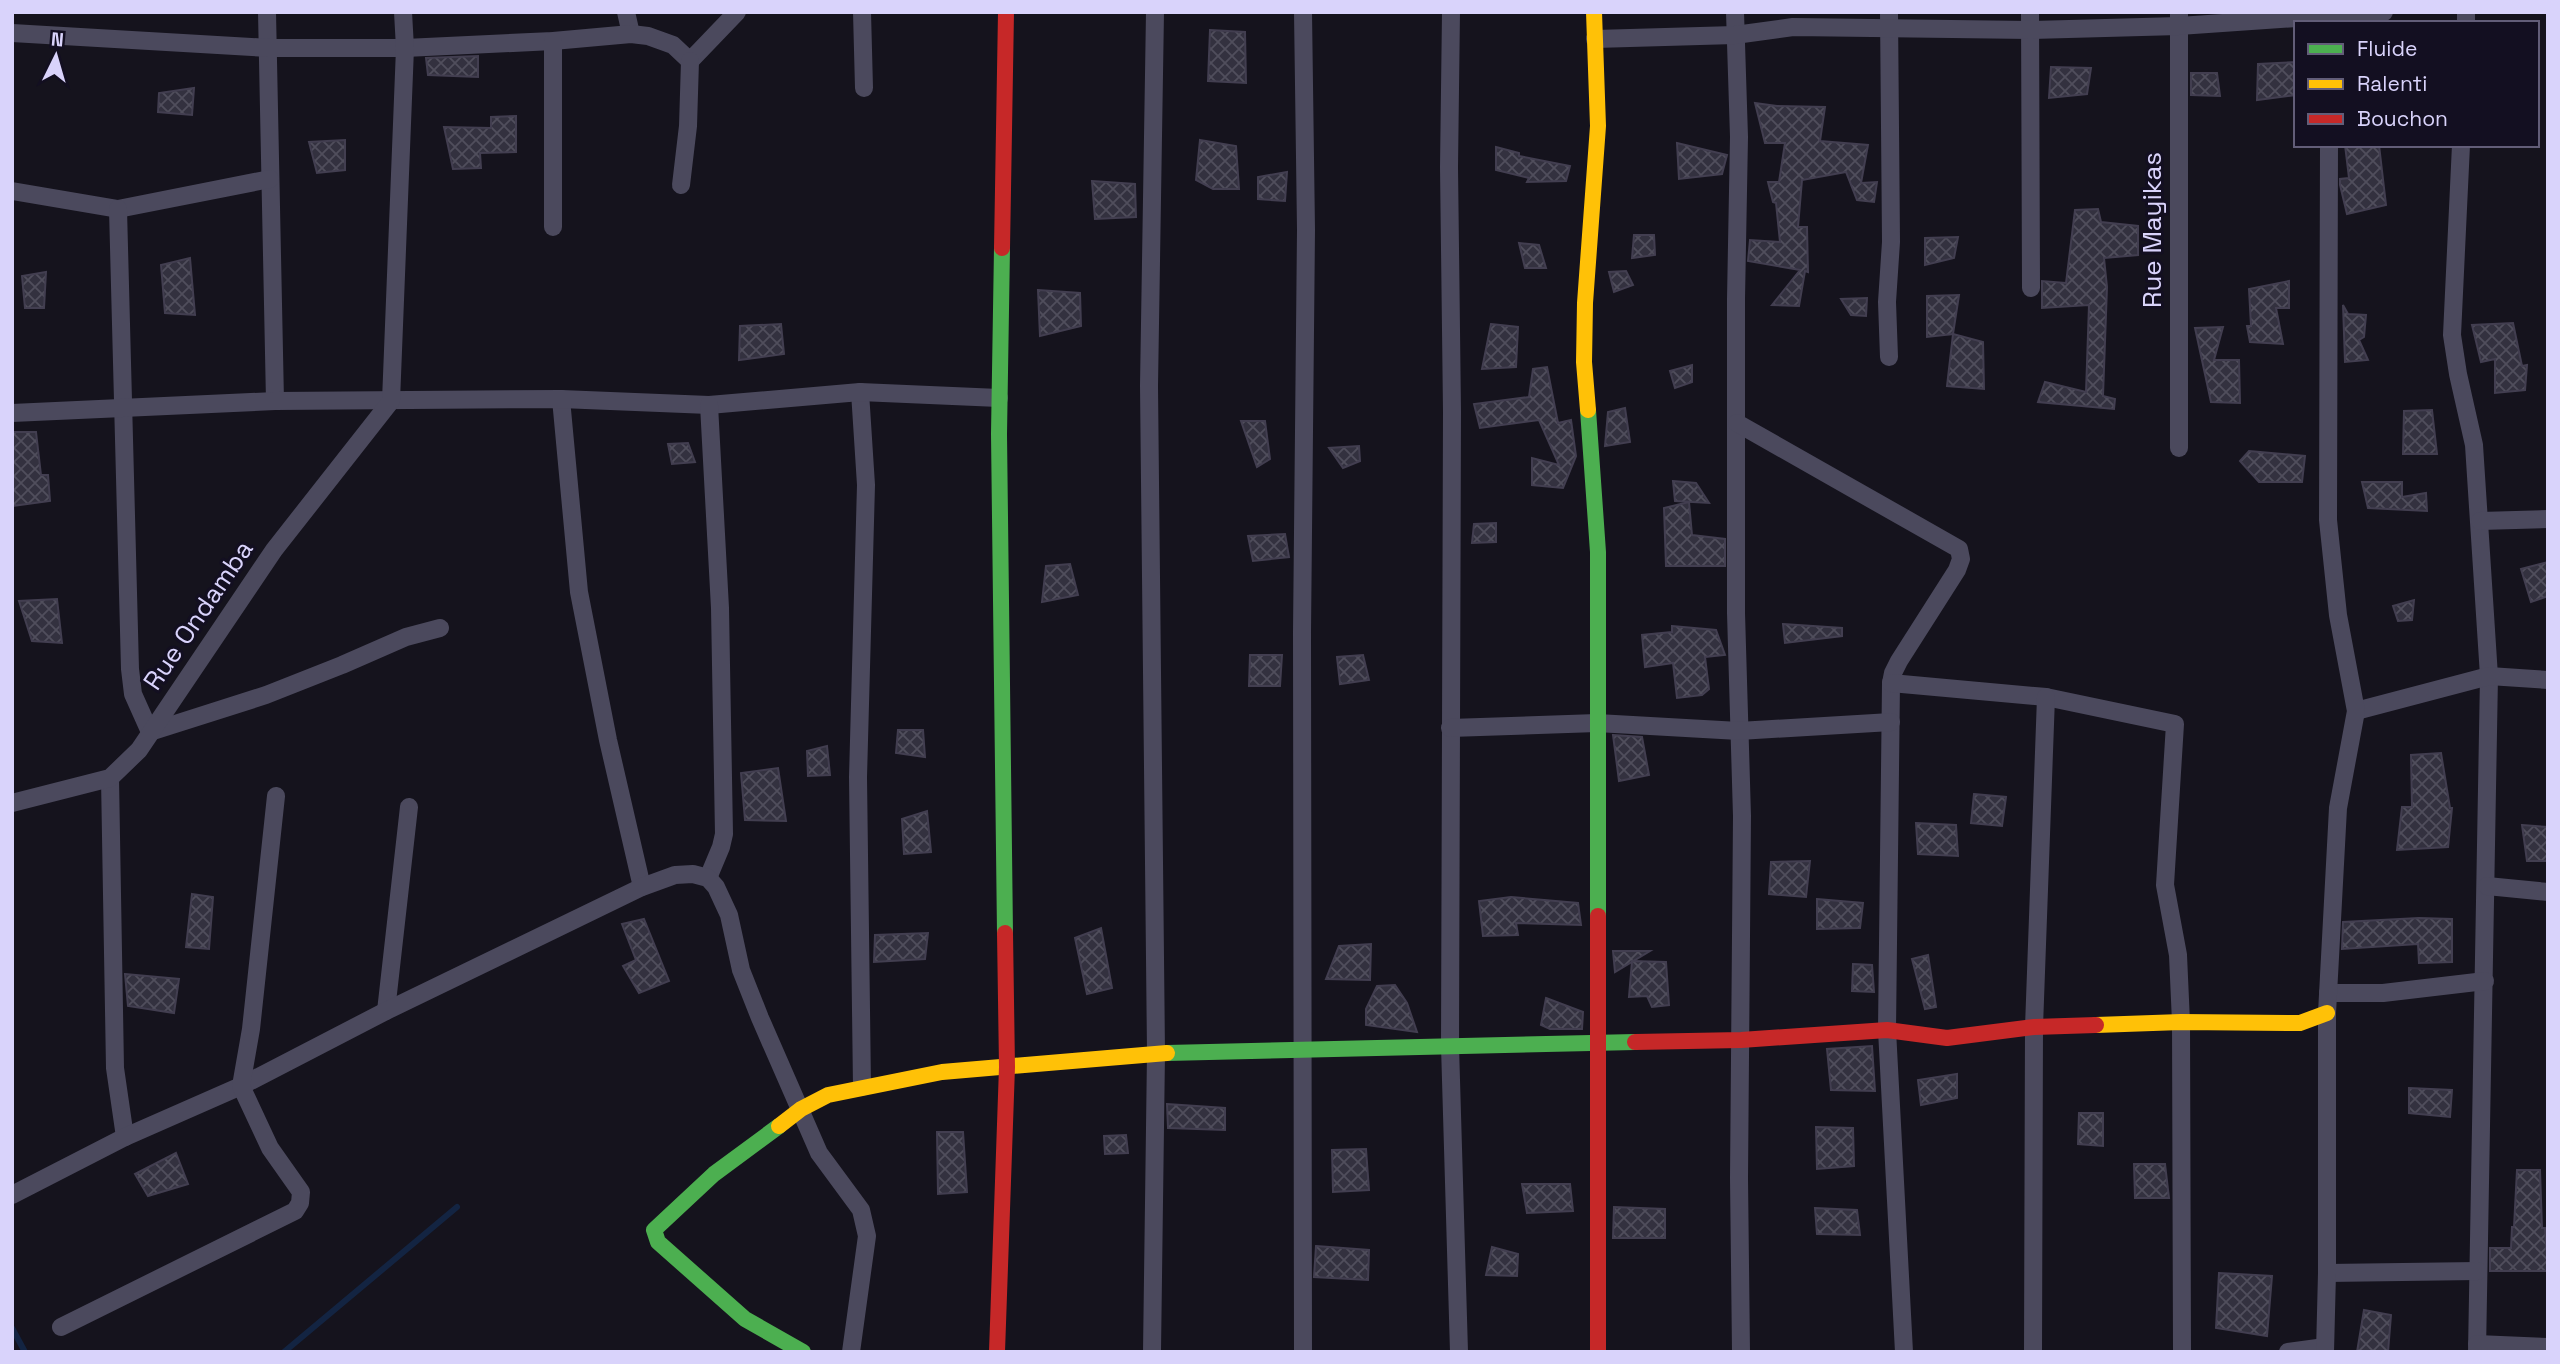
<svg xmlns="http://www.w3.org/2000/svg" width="2560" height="1364" font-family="'Space Grotesk',sans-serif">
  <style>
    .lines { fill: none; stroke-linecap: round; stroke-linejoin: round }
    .stream { stroke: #132442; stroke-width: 6 }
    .building { fill: url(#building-cross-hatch); stroke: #423e50; stroke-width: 2 }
    .street { stroke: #4b495d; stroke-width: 18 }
    .fast { stroke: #4caf50; stroke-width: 16 }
    .slow { stroke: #ffc107; stroke-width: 16 }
    .jam { stroke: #c62828; stroke-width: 16 }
    .labels { text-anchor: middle; stroke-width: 6; stroke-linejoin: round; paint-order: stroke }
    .street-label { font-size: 26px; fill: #d9d3fb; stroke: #130f21 }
  </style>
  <defs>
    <pattern id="building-cross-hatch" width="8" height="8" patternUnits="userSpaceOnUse" patternTransform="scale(1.75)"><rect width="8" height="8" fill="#33313f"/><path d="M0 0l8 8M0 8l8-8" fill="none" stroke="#504e5c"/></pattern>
  </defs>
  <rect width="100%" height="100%" fill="#15131d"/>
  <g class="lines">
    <g class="stream">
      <polyline points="12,1328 25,1352"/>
      <polyline points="284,1352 457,1207"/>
    </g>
  </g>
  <g class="building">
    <polygon points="1210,30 1245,32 1246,83 1208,81"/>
    <polygon points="478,56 478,77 428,75 426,58"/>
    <polygon points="2296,62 2296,95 2257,100 2258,64"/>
    <polygon points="2051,67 2091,68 2087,94 2049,98"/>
    <polygon points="2191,73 2217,73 2220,96 2191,95"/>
    <polygon points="194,88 192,115 158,112 159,93"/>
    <polygon points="1755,103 1777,106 1825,107 1820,141 1868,145 1861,183 1877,182 1874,202 1857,200 1846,172 1802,180 1798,227 1807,227 1808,272 1805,271 1799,306 1772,305 1800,270 1748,261 1750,240 1780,242 1776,203 1773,202 1768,182 1779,182 1785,143 1765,143"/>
    <polygon points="516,116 516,152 480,153 481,168 453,169 444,127 491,128 491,117"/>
    <polygon points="345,140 345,170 317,173 309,142"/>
    <polygon points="1200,140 1236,146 1239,189 1213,189 1196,180"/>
    <polygon points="1677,143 1727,155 1722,174 1679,179"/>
    <polygon points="2345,145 2379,145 2386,205 2347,214 2340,185 2340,179 2349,178"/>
    <polygon points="1496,147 1519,153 1519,156 1570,166 1566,181 1527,182 1529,178 1496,170"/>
    <polygon points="1287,172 1285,201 1258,199 1258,177"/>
    <polygon points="1092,181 1135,184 1136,217 1095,219"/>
    <polygon points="2098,209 2101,222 2138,226 2138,255 2104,258 2107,287 2103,396 2115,399 2114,409 2038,402 2045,382 2086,392 2089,305 2042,308 2042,281 2066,283 2075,210"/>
    <polygon points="1634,235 1654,235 1655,255 1632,258"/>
    <polygon points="1958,237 1954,258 1925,265 1925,238"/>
    <polygon points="1519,243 1539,245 1546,268 1525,268"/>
    <polygon points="190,258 195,315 165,313 161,265"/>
    <polygon points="1626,271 1633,285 1614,292 1609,272"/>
    <polygon points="46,272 44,308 25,308 22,276"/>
    <polygon points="2289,281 2289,308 2276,308 2283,344 2250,342 2247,326 2251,326 2249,289"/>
    <polygon points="1038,290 1080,293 1081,326 1040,336"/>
    <polygon points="1959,295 1953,334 1927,337 1927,296"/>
    <polygon points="1867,298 1866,316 1851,315 1841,299"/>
    <polygon points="2343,305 2348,314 2366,315 2364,337 2359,340 2368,360 2345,362"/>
    <polygon points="2513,323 2522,366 2527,365 2525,390 2495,393 2495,359 2481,362 2472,325"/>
    <polygon points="781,324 784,354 739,360 740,326"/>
    <polygon points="1491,324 1518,327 1516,367 1482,369"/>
    <polygon points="2223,327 2214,360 2239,360 2240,403 2211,402 2195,328"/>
    <polygon points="1953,334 1983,342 1984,389 1947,386"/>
    <polygon points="1692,365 1692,382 1675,388 1670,371"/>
    <polygon points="1547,367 1558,423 1571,420 1576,456 1563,488 1532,485 1532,458 1559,465 1539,420 1480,428 1474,404 1529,397 1533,369"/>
    <polygon points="1625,408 1630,442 1605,446 1608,412"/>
    <polygon points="2432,410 2437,454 2403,454 2404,411"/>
    <polygon points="1241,421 1265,421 1270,459 1257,467"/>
    <polygon points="12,432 36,432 41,475 48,475 50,501 12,506"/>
    <polygon points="688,443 695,462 672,464 668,444"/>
    <polygon points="1359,446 1360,461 1343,468 1329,448"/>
    <polygon points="2249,451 2305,456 2302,482 2259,482 2240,461"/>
    <polygon points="1673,481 1696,483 1709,503 1675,501"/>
    <polygon points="2362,482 2402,482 2402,497 2426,493 2427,511 2368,508"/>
    <polygon points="1689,502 1692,535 1725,539 1725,566 1666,566 1664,508"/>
    <polygon points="1496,523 1496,542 1472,543 1474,524"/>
    <polygon points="1285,534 1289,557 1253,561 1248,536"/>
    <polygon points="2548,562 2548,596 2531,602 2521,569"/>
    <polygon points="1070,564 1078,595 1042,602 1046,566"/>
    <polygon points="57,599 62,643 32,641 19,601"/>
    <polygon points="2414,600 2412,620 2398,621 2393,606"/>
    <polygon points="1783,624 1842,628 1842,636 1785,643"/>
    <polygon points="1672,626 1716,630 1725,655 1705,657 1709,689 1702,695 1677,698 1673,663 1645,667 1642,635 1672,632"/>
    <polygon points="1250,655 1282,655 1280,686 1249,686"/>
    <polygon points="1363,655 1369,680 1340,684 1337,657"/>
    <polygon points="898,730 923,730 925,757 896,753"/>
    <polygon points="1613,735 1642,737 1649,775 1619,781"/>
    <polygon points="827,746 830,775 808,776 807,751"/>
    <polygon points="2441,753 2450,808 2452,808 2448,847 2397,850 2402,807 2412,807 2411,755"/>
    <polygon points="778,768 786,821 745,820 741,773"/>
    <polygon points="1974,794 2006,797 2002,826 1971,823"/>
    <polygon points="927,811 931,852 904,854 902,819"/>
    <polygon points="1916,823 1956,825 1958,856 1918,854"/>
    <polygon points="2522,825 2548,827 2548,861 2527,861"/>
    <polygon points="1810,861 1806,897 1769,894 1771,862"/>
    <polygon points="192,894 213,897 209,949 186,947"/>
    <polygon points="1511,897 1578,903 1581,925 1516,923 1518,935 1483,936 1479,901"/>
    <polygon points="1817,899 1863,903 1860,928 1817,929"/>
    <polygon points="2419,918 2452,919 2452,962 2419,963 2418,944 2342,949 2343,922"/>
    <polygon points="644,919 669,981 639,993 623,966 636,960 622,924"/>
    <polygon points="1101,928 1112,988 1087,994 1075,938"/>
    <polygon points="928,933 925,959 874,962 875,935"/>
    <polygon points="1371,944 1370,980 1326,979 1339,946"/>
    <polygon points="1613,951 1650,951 1615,972"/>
    <polygon points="1928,955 1936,1007 1925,1009 1912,959"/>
    <polygon points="1632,961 1666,962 1669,1005 1652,1007 1647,996 1629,997"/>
    <polygon points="1853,964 1872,965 1874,992 1852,991"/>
    <polygon points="125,974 179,979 174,1013 128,1006"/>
    <polygon points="1395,985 1407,1003 1417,1032 1366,1025 1366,1009 1377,986"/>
    <polygon points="1546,998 1583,1012 1582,1029 1550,1029 1541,1025"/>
    <polygon points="1872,1046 1875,1091 1831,1090 1827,1049"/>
    <polygon points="1957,1074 1957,1098 1921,1105 1918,1080"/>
    <polygon points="2409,1088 2452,1090 2450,1117 2409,1113"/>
    <polygon points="1167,1104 1225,1108 1225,1130 1168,1128"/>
    <polygon points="2079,1113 2103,1113 2103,1146 2078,1144"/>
    <polygon points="1816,1127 1853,1128 1854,1166 1817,1169"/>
    <polygon points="937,1132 963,1132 967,1192 938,1194"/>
    <polygon points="1126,1135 1128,1153 1105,1154 1104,1136"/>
    <polygon points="1366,1149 1369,1190 1333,1192 1332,1150"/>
    <polygon points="176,1153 188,1184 148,1196 135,1174"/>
    <polygon points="2134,1164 2165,1164 2169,1198 2135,1198"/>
    <polygon points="2517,1170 2540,1170 2542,1228 2545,1228 2548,1271 2490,1271 2490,1248 2511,1248 2512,1227 2514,1227"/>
    <polygon points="1522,1184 1570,1184 1573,1211 1527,1213"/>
    <polygon points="1614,1207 1665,1209 1665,1238 1613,1238"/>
    <polygon points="1815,1208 1857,1210 1860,1235 1817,1234"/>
    <polygon points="1316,1246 1369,1250 1368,1280 1314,1277"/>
    <polygon points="1492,1247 1518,1254 1517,1276 1486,1275"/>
    <polygon points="2219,1273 2272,1276 2267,1336 2216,1328"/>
    <polygon points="2364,1310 2391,1315 2388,1352 2357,1352"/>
  </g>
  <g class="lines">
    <g class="street">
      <polyline points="267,12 275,401"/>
      <polyline points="626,12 631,34"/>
      <polyline points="862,12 864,88"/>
      <polyline points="1303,12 1306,230 1302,633 1303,1352"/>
      <polyline points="1451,12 1449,167 1452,411 1450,1046 1459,1352"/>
      <polyline points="1735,12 1739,137 1736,299 1736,613 1742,816 1739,1178 1741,1352"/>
      <polyline points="1889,12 1891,242 1887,302 1889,357"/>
      <polyline points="2030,12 2031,288"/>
      <polyline points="2179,12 2179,448"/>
      <polyline points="2466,23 2466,12"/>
      <polyline points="12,33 269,48 405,48 553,41 631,34 648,36 673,45 690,61 737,12"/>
      <polyline points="1595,39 1735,35 1793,27 2031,30 2179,26 2384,12"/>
      <polyline points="2461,145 2452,335 2458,374 2474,445 2489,676 2477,1352"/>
      <polyline points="681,185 688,126 690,61"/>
      <polyline points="12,191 118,209 270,179"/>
      <polyline points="118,209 130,669 133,694 150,732 266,695 342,665 406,637 440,628"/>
      <polyline points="553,227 553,41"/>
      <polyline points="860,392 866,485 858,777 862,1087"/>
      <polyline points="561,399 579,592 608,740 642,887"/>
      <polyline points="12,413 275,401 561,399 709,405 860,392 999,398"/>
      <polyline points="1737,423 1959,549 1961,559 1957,570 1899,661 1893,673 1891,683 1887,1030 1904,1352"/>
      <polyline points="2480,521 2548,519"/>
      <polyline points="1891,683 2046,697 2175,724 2165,885 2178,955 2181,1022 2182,1352"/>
      <polyline points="2356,711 2489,676 2548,680"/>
      <polyline points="1450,728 1597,723 1739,731 1891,722"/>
      <polyline points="110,778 115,1068 125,1137"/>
      <polyline points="12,803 110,778 139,750 274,550 391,401 405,48 403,12"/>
      <polyline points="708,878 721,847 724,834 720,608 709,405"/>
      <polyline points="2487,886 2548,892"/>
      <polyline points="2328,993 2383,993 2485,981"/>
      <polyline points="386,1011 409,807"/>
      <polyline points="12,1195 125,1137 241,1086 386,1011 642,887 675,875 693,874 708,878 716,887 729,915 741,970 760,1018 819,1153 861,1210 867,1236 851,1352"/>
      <polyline points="2327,1273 2478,1271"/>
      <polyline points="61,1327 295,1211 300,1203 301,1192 270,1148 241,1086 251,1029 276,796"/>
      <polyline points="2477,1344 2548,1347"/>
      <polyline points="1152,1352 1156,1053 1149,386 1155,12"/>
      <polyline points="2033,1352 2034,1027 2046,697"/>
      <polyline points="2288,1352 2325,1347"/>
      <polyline points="2325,1352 2327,1273 2327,1013 2338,808 2356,711 2338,615 2328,520 2329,145"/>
    </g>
    <g class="fast">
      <polyline points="1002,248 999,434 1005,933"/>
      <polyline points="1588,410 1598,552 1598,916"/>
      <polyline points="1167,1053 1635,1042"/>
      <polyline points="779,1126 714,1174 654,1230 658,1242 745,1319 803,1352"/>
    </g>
    <g class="slow">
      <polyline points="1588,410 1584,362 1585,303 1598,126 1594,12"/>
      <polyline points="2096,1025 2181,1022 2300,1023 2327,1013"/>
      <polyline points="779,1126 801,1109 828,1095 942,1072 1167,1053"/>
    </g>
    <g class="jam">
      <polyline points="1002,248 1006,12"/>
      <polyline points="1598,916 1598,1352"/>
      <polyline points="1635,1042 1741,1040 1887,1030 1947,1038 2034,1027 2096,1025"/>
      <polyline points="997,1352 1007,1067 1005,933"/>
    </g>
  </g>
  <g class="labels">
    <g class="street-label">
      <text transform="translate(2152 230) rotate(-90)" y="9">Rue Mayikas</text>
      <text transform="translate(198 615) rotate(-56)" y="9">Rue Ondamba</text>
    </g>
  </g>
  <rect width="2560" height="1364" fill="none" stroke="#d9d3fb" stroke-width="28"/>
  <rect x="2294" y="21" width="245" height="126" fill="#130f21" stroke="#625d78" stroke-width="2"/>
  <rect x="2308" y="44" width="35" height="10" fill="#4caf50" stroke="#625d78" stroke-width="2"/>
  <text x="2357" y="56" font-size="21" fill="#d9d3fb">Fluide</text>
  <rect x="2308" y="79" width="35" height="10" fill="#ffc107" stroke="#625d78" stroke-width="2"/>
  <text x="2357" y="91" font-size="21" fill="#d9d3fb">Ralenti</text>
  <rect x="2308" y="114" width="35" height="10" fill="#c62828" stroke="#625d78" stroke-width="2"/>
  <text x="2357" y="126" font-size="21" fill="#d9d3fb">Bouchon</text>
  <g transform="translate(56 56) rotate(5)" stroke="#130f21" stroke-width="5" paint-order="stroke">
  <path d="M0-5L12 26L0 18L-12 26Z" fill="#d9d3fb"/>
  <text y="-10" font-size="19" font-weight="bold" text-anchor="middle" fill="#d9d3fb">N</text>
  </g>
</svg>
